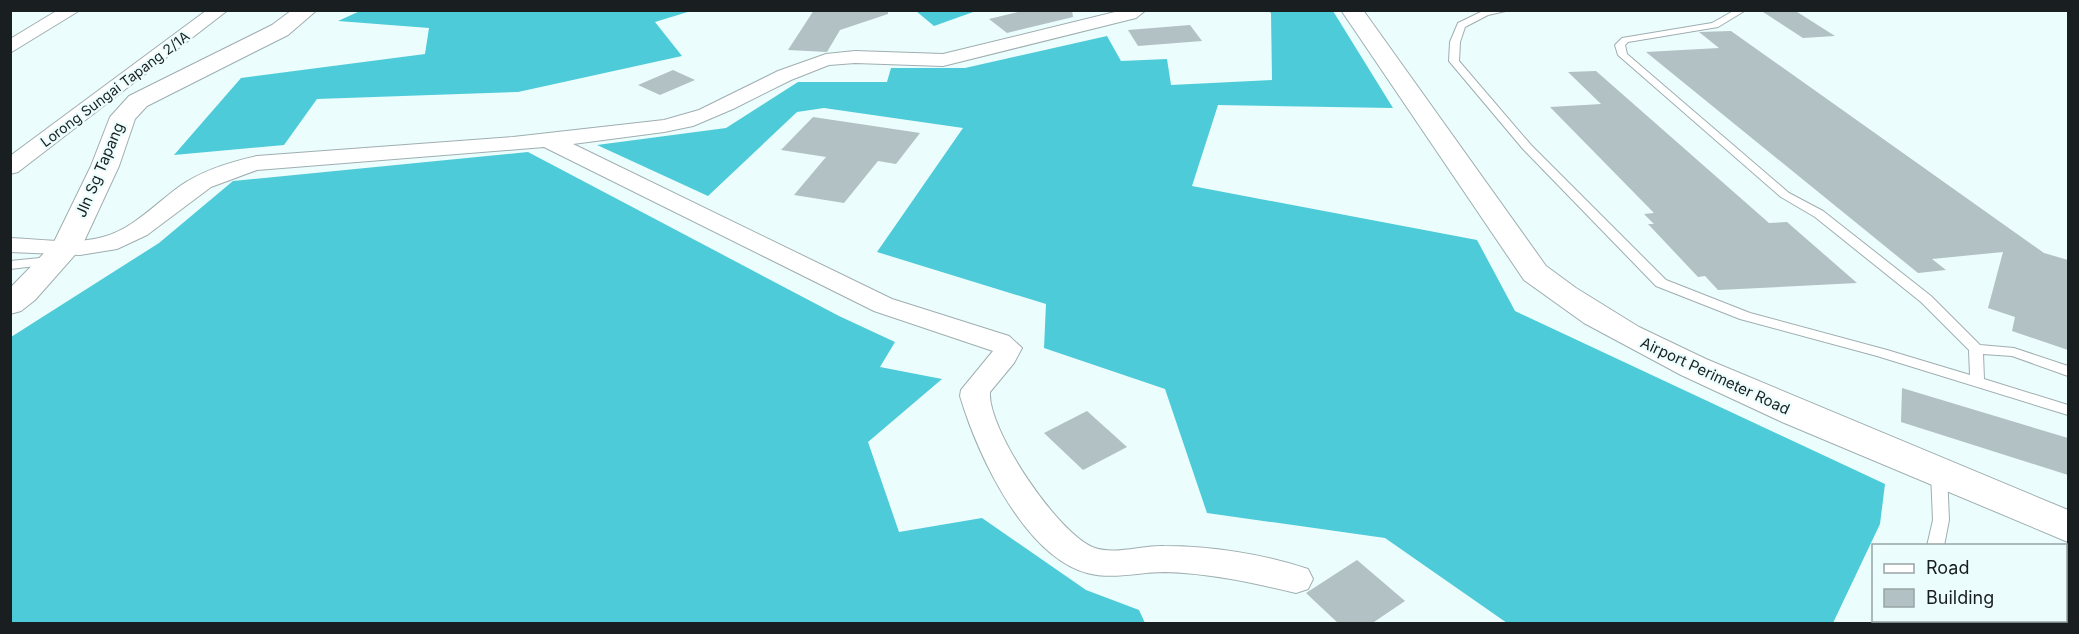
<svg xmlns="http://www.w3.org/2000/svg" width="2079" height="634" font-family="Inter,sans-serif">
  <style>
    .forest { fill: #4dcbd8 }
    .building { fill: #b2c1c3 }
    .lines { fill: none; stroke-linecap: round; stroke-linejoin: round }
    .lane-casing { stroke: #9faeb0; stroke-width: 2 }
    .street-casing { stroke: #9faeb0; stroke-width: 2 }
    .secondary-casing { stroke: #9faeb0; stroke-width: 2 }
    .lane { fill: #fff; fill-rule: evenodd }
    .street { fill: #fff; fill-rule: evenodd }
    .secondary { fill: #fff; fill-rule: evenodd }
    .labels { text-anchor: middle; stroke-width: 4.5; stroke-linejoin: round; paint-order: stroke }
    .far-street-label { font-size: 14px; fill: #191f20; stroke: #ecfdfe }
    .street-label { font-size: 15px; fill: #191f20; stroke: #ecfdfe }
  </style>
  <rect width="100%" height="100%" fill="#ecfdfe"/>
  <g class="forest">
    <polygon points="360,11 360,10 691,11 655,22 682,56 518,92 317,99 284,145 174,155 241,78 425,54 429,28 338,21"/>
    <polygon points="916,11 976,11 934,26"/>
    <polygon points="1268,11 1333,11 1393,108 1218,105 1192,186 1477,240 1515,311 1885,484 1880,524 1833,623 1507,623 1385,538 1207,513 1165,389 1044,348 1046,304 877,252 963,128 824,108 797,112 708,196 597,145 726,128 798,82 887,82 891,68 965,68 1107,36 1121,61 1167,59 1171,85 1272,80 1271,13"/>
    <polygon points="528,152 839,316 895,342 880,367 942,379 868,442 899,532 982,518 1086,590 1139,610 1145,623 11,623 11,337 159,243 233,181"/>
  </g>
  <g class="building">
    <polygon points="814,10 888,10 888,14 840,30 827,52 788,50"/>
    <polygon points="1026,10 1072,10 1073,17 1007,33 989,19"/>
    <polygon points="1760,10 1794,10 1835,36 1803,38"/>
    <polygon points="1190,25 1202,41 1138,46 1128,30"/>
    <polygon points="1731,31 2044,253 2068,260 2068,350 2012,331 2015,317 1988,308 2003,252 1932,259 1946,270 1918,273 1646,52 1719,48 1699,32"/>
    <polygon points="673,70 695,80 660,95 638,85"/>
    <polygon points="1596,71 1769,223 1787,222 1857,283 1718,290 1705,276 1698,277 1648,224 1654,224 1644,214 1654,213 1550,107 1601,104 1568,72"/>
    <polygon points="813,117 920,133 896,164 878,161 844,203 794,195 826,157 781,150"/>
    <polygon points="1902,388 2068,438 2068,475 1901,422"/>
    <polygon points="1087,411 1127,447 1083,470 1044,433"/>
    <polygon points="1357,560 1405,601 1371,624 1339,624 1306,593"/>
  </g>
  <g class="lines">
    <g class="lane-casing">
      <g id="lane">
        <polygon points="1485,10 1510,10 1488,15 1465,27 1460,42 1459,61 1531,145 1666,280 1750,313 1887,350 1970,375 1969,350 1921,302 1815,217 1781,197 1618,55 1615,45 1622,38 1712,23 1735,10 1746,10 1718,27 1628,42 1625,45 1627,54 1789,193 1823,211 1931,296 1980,345 2014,348 2068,366 2068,376 2012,356 1983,354 1984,379 2068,405 2068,415 1877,356 1740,319 1656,286 1523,149 1449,61 1450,42 1458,23"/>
        <polygon points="50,257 56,261 54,264 10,269 10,261"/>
        <polygon points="1939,467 1945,469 1947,473 1949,520 1944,546 1927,546 1933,520 1931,473 1933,469"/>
        <polygon points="1898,620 1916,620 1914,624 1896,624"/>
      </g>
    </g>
    <g class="street-casing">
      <g id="street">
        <polygon points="58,10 77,12 10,53 10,39"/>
        <polygon points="207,10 228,10 18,172 10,174 10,156"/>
        <path d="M1123 10H1146L1136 18 943 66 855 63 829 65 791 80 733 109 693 126 664 132 573 144 892 299 1009 336 1022 348 1014 363 990 392C987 429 1059 536 1095 548 1116 555 1142 545 1164 546 1211 546 1264 554 1308 569L1313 579 1308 589 1296 593C1253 583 1209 573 1165 572 1138 572 1113 580 1087 573 1024 556 977 453 960 396L961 390 993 351 874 311 544 147 257 170 211 187 147 235 117 249 80 255 10 252V238C40 239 74 245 103 237 133 229 155 204 180 186 203 170 230 162 257 156L513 137 664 120 699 110 778 71 826 54 855 51 943 54Z"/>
      </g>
    </g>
    <g class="secondary-casing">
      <g id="secondary">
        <polygon points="292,10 317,10 288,35 147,106 135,119 119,166 81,248 35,300 21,311 10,314 10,288 53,244 91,166 110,117 129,96 272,25"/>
        <polygon points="1341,10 1363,10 1546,266 1576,288 1639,327 1706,359 2068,510 2068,542 1782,422 1681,375 1584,323 1524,280"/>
      </g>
    </g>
    <use href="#lane" class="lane"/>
    <use href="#street" class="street"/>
    <use href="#secondary" class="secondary"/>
  </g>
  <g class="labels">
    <g class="far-street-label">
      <text transform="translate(115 89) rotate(-37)" y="5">Lorong Sungai Tapang 2/1A</text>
    </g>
    <g class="street-label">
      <text transform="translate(100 170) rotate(-67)" y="5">Jln Sg Tapang</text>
      <text transform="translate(1715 376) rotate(25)" y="5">Airport Perimeter Road</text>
    </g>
  </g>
  <rect width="2079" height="634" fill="none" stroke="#191f20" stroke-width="24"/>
  <rect x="1872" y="544" width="195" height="78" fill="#ecfdfe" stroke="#98a4a5" stroke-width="1.5"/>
  <rect x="1884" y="564" width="30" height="9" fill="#ffffff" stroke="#98a4a5" stroke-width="1.5"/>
  <text x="1926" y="574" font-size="18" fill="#191f20">Road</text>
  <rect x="1884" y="589" width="30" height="18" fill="#b2c1c3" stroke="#98a4a5" stroke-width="1.5"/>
  <text x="1926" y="604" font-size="18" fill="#191f20">Building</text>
</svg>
